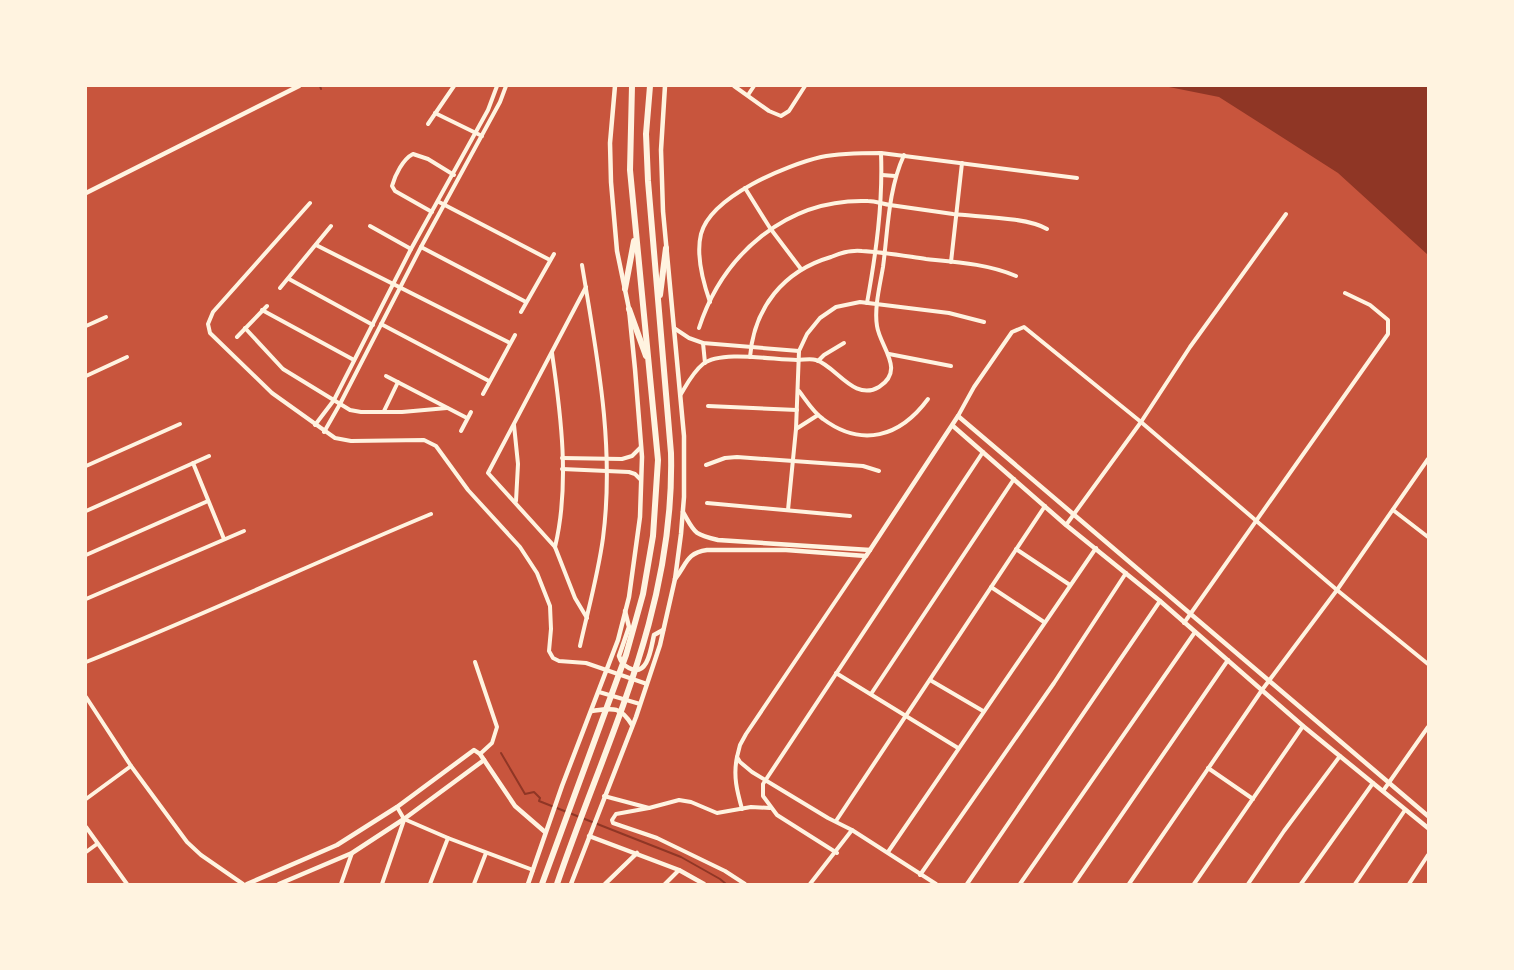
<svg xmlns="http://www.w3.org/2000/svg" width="1514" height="970" font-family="Bitter,serif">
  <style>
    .water { fill: #8f3625 }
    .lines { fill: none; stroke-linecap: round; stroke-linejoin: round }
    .stream { stroke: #8f3625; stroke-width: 2 }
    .minor { stroke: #fff3e0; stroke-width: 4 }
    .tertiary { stroke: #fff3e0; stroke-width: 4.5 }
    .primary { stroke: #fff3e0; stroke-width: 6 }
  </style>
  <rect width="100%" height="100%" fill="#c8553d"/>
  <polygon class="water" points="1164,86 1428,86 1428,255 1338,173 1219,97"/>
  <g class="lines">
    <g class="stream">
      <polyline points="320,86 321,89"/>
      <polyline points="501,753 525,794 534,792 540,798 539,801 681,857 720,879 726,884"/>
    </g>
    <g class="minor">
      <polyline points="734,86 769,111 781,116 789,111 805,86"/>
      <polyline points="748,95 754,86"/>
      <polyline points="435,113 482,136"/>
      <polyline points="428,124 454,86"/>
      <polyline points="882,175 895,176"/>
      <polyline points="745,188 770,228 801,269"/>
      <polyline points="439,202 550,260"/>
      <polyline points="310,203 213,312 208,324 210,333 272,393 335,438 351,441 424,440 436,446 468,490 520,547 537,573 550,606 551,629 549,651 553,658 559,661 586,663 647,684"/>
      <path d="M432 212 395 191 392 186C395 175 403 159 413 154L428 159 454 175"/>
      <polyline points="370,226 411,249"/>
      <polyline points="316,245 510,343"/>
      <polyline points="421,247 526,302"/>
      <polyline points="951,262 962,163"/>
      <polyline points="289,279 373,325"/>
      <polyline points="586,287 488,473 555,547 575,598 587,618"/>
      <polyline points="280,288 331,226"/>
      <path d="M710 302C703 282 696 254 701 234 711 196 787 165 821 157 841 153 861 153 881 153L1077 178"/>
      <path d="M867 303C876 253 883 204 881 153"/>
      <polyline points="262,310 354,360"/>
      <polyline points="521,312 554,254"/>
      <polyline points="381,324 489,381"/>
      <polyline points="86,326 106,317"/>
      <polyline points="245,328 283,369 350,410 361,412 402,412 447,408"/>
      <polyline points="674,328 689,338 703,343 799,351"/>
      <path d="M699 328C723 254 787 198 868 201 875 201 883 204 890 205 911 208 932 211 953 214 979 217 1027 217 1047 229"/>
      <polyline points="237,337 267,306"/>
      <polyline points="703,343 705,363"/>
      <path d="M552 353C561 415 570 485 555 547"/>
      <polyline points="889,354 951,366"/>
      <path d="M750 357C754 308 783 271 831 257 840 253 852 250 862 251 883 252 905 256 926 259 956 262 988 264 1016 276"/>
      <polyline points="818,361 824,355 844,343"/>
      <polyline points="86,376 127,357"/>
      <polyline points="386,376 467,418"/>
      <path d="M799 391C806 400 813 412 823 419 862 448 900 437 928 399"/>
      <polyline points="483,394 515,335"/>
      <path d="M681 394C687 384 693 372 703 364 721 350 774 360 797 360 804 360 810 358 816 360 836 366 854 402 879 387 906 370 880 347 877 326 874 308 880 285 883 267 888 230 888 190 904 155"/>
      <polyline points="708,406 797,410"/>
      <polyline points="384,411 398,382"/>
      <polyline points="958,416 974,387 1012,332 1024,327 1141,422 1337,590 1428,664"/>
      <polyline points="315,425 334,400 411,249 488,110 497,86"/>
      <polyline points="514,425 518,464 516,501"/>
      <polyline points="796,429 818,415"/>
      <polyline points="461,431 471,412"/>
      <polyline points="324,432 340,404 421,247 500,102 506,86"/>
      <polyline points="562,458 622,459 632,456 641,447"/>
      <polyline points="193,463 224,539"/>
      <polyline points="706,465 725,458 737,457 863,466 879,471"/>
      <polyline points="86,466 180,424"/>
      <polyline points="562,469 629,472 635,474 641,480"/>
      <polyline points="707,503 850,516"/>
      <polyline points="788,510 796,429 799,351 807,334 820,318 836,307 860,302 949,313 984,322"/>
      <polyline points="1393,510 1428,537"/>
      <polyline points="86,511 209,456"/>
      <polyline points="1066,525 1141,422 1190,347 1286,214"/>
      <polyline points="1016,549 1070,585"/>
      <polyline points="86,555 208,501"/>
      <polyline points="866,556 746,734 740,745 737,757 740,762 752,772 828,818 852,830 936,884"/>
      <polyline points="991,587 1044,622"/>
      <polyline points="86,599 244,531"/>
      <polyline points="1184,623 1388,334 1388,320 1370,305 1345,293"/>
      <path d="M580 646C588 610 598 575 603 538 615 446 597 356 582 265"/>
      <path d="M86 662C202 616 315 562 431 514"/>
      <polyline points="475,662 497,727 492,743 480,754"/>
      <polyline points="836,673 958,748"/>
      <polyline points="930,680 983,711"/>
      <polyline points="599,692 640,704"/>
      <polyline points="871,694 1014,479"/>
      <polyline points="86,697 131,766 187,842 201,855 243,884"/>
      <path d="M737 757C733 776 737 791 742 809"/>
      <polyline points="1208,768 1253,799"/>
      <polyline points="1383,791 1428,727"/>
      <polyline points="604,796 649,808 679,800 691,802 717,813 751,807 770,808"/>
      <polyline points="86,799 131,766"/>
      <polyline points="397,807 404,819"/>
      <polyline points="649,808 616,814 612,820 613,823 657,838 725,871 745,884"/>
      <polyline points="404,819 448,838 533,870"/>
      <polyline points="836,821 1045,506"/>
      <polyline points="86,827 127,884"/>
      <polyline points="86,852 97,844"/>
      <polyline points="888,852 1096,548"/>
      <polyline points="837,853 777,815 763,796 763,784 983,452"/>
      <polyline points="920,875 1054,683 1126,573"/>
      <polyline points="341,884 352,853"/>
      <polyline points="382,884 404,820"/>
      <polyline points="430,884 448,838"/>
      <polyline points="474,884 486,853"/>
      <polyline points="665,884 679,870"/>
      <polyline points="810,884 852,830"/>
      <polyline points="967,884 1160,601"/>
      <polyline points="1020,884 1195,632"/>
      <polyline points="1074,884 1228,660"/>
      <polyline points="1129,884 1262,690 1337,590 1428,459"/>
      <polyline points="1194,884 1303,726"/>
      <polyline points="1248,884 1284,831 1340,756"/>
      <polyline points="1301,884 1373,783"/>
      <polyline points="1355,884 1405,810"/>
      <polyline points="1409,884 1428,855"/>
    </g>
    <g class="tertiary">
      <polyline points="86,193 299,86"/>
      <polyline points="953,426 1066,525 1160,601 1303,726 1428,828"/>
      <path d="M683 512C695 533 693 534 718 540L870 550"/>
      <path d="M675 579C687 564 686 553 707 550H786L866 556 958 416 1428 816"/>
      <path d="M625 611 629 627 619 656C621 662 623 665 629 668 648 678 651 648 654 635L663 630"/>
      <path d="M592 711C613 708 620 706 632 725"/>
      <polyline points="589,836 679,870 704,884"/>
      <polyline points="247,884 337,845 397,807 474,750 480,754 515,806 545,832"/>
      <polyline points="279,884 352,853 404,819 484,760"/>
      <polyline points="528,884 562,786 618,640 629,597 640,517 642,457 635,369 629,309 617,251 611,182 610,143 615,86"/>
      <polyline points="571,884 636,717 660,645 675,579 681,534 684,497 684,436 663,211 661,150 665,86"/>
      <polyline points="605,884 637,853"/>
    </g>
    <g class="primary">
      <polyline points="625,289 634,241"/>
      <polyline points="660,295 666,248"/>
      <polyline points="629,309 646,356"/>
      <polyline points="542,884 626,655 643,594 653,536 658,460 630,170 632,86"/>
      <path d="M557 884C606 740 675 611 671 453L648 181 646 134 650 86"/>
    </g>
  </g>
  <rect width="1514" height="970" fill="none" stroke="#fff3e0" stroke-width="174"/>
</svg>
